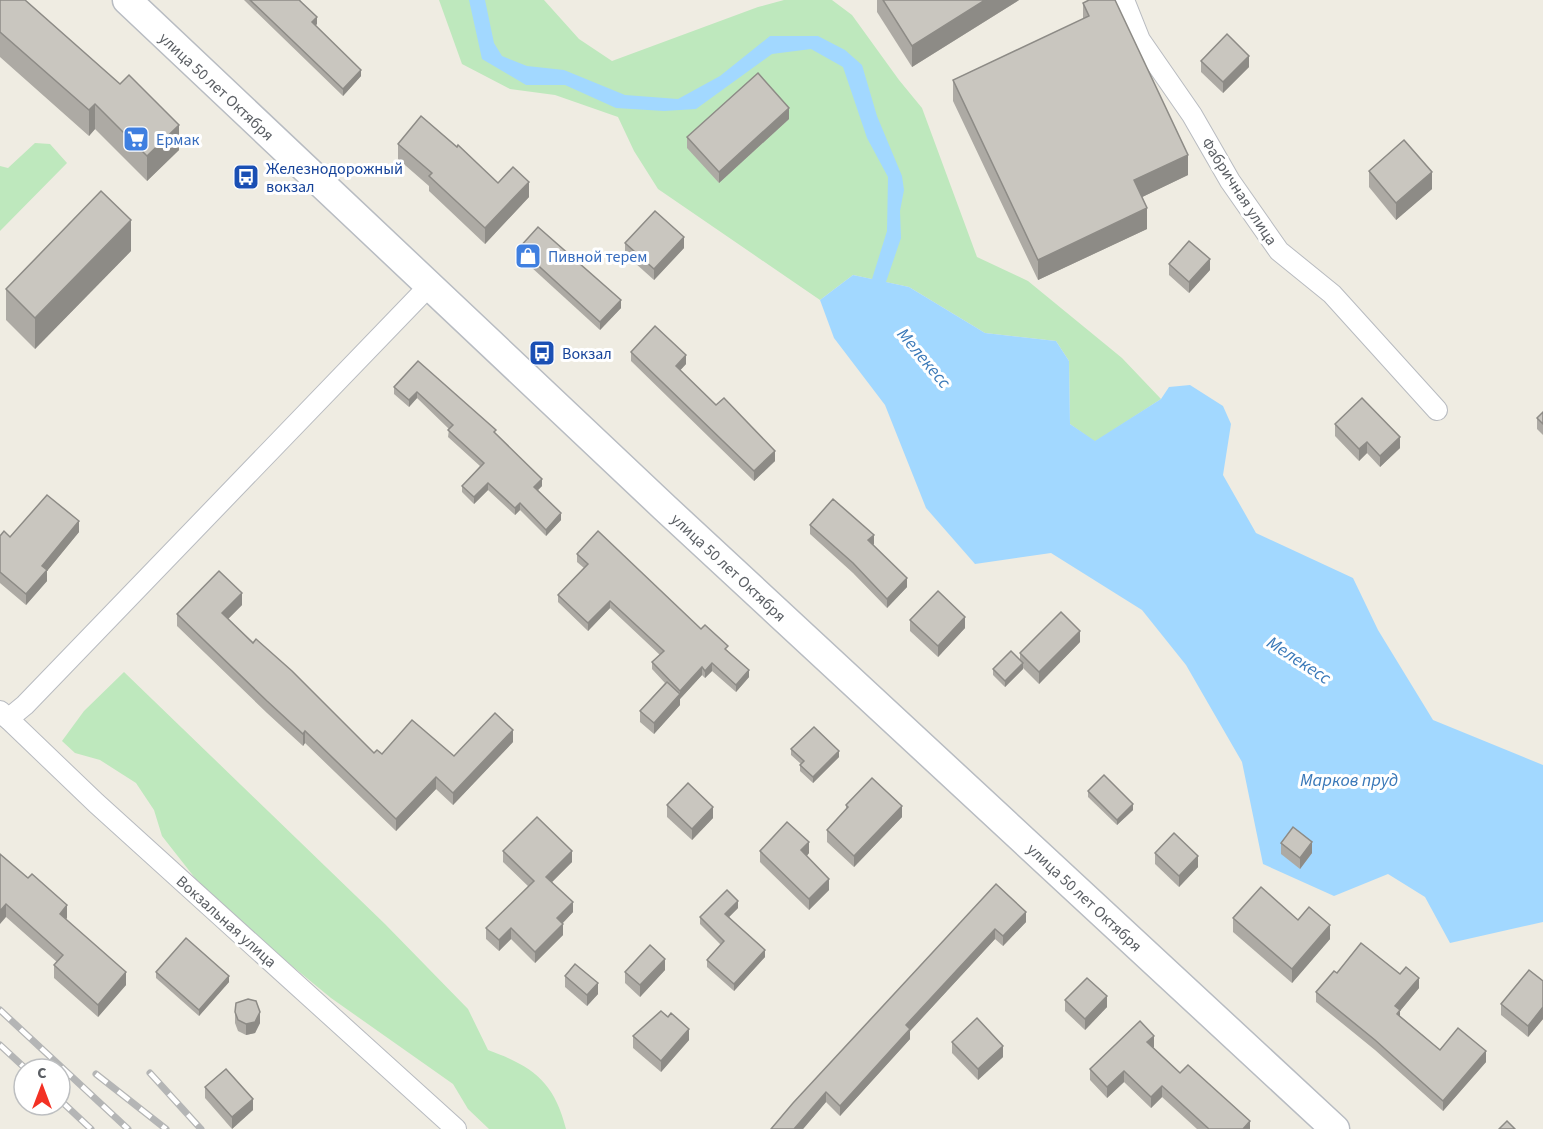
<svg xmlns="http://www.w3.org/2000/svg" width="1543" height="1129" font-family="'Source Sans 3',sans-serif">
  <style>
    .green { fill: #bee8bd }
    .water { fill: #a2d8ff }
    .lines { fill: none; stroke-linecap: round; stroke-linejoin: round }
    .street-casing { stroke: #b8bbc0; stroke-width: 22 }
    .secondary-casing { stroke: #b8bcc2; stroke-width: 31 }
    .street { stroke: #fff; stroke-width: 20 }
    .secondary { stroke: #fff; stroke-width: 28 }
    .rail-casing { stroke: #b4b5b5; stroke-width: 7 }
    .rail { stroke: #fff; stroke-width: 4.5; stroke-dasharray: 14; stroke-linecap: butt }
    .wall { fill: #adaaa4 }
    .shaded-wall { fill: #8d8b86 }
    .building { fill: #c9c6bf; stroke: #8d8b86; stroke-width: 1.5 }
    .labels { text-anchor: middle; stroke-width: 6; stroke-linejoin: round; paint-order: stroke }
    .street-label { font-size: 16px; fill: #5b5f64; stroke: #fff }
    .shop-label { font-size: 16px; fill: #366cbe; stroke: #fff; text-anchor: start }
    .transit-label { font-size: 16px; fill: #164399; stroke: #fff; text-anchor: start }
    .water-label { font-size: 18px; font-style: italic; fill: #3978b8; stroke: #fff }
  </style>
  <rect width="100%" height="100%" fill="#efece2"/>
  <g class="green">
    <polygon points="439,0 544,0 579,39 612,61 758,7 784,0 832,0 852,15 899,80 922,108 977,257 1028,281 1122,358 1161,399 1095,442 1070,424 1069,361 1056,341 985,333 909,287 853,275 820,300 658,189 634,151 618,117 555,95 510,89 462,64"/>
    <polygon points="35,143 50,144 67,163 0,231 0,166 8,168"/>
    <path d="M124 672 385 924 468 1009 488 1050C532 1066 554 1081 566 1129H489L468 1109 453 1084 331 998 213 901 162 836 154 810 136 783 100 760 75 753 62 741 84 711Z"/>
  </g>
  <polygon class="water" points="469,0 485,0 494,43 502,56 527,66 564,70 625,95 678,99 720,76 770,36 818,36 845,50 862,65 877,116 902,176 904,190 900,211 901,238 886,282 909,287 985,333 1056,341 1069,361 1070,424 1095,441 1161,399 1169,387 1190,385 1223,406 1231,424 1223,475 1256,533 1353,578 1378,630 1433,720 1543,765 1543,922 1450,943 1425,897 1388,874 1334,896 1263,864 1242,762 1186,665 1142,610 1051,553 975,564 926,508 885,405 834,338 820,300 853,275 872,279 887,231 888,177 867,138 843,67 811,49 772,54 696,109 664,111 616,108 565,85 526,85 482,59"/>
  <g class="lines">
    <g class="street-casing">
      <g id="street">
        <polyline points="1124,0 1140,40 1192,115 1230,181 1279,251 1332,294 1437,410"/>
        <polyline points="0,711 96,803 456,1129"/>
        <polyline points="8,719 25,705 429,286"/>
      </g>
    </g>
    <g class="secondary-casing">
      <polyline id="secondary" points="127,0 664,507 1335,1129"/>
    </g>
    <use href="#street" class="street"/>
    <use href="#secondary" class="secondary"/>
    <g class="rail-casing">
      <g id="rail">
        <polyline points="0,1010 128,1129"/>
        <polyline points="0,1045 26,1069"/>
        <polyline points="150,1073 201,1129"/>
        <polyline points="96,1074 166,1129"/>
        <polyline points="60,1100 91,1129"/>
      </g>
    </g>
    <use href="#rail" class="rail"/>
  </g>
  <g class="wall">
    <polygon points="0,0 179,150 147,181 95,129 89,136 0,57"/>
    <polygon points="244,0 300,0 317,24 315,26 361,76 343,96"/>
    <polygon points="877,0 1019,0 912,67 877,12"/>
    <polygon points="1083,3 1188,175 1142,197 1147,229 1038,280 953,101 953,80 1083,19"/>
    <polygon points="1201,61 1249,67 1223,93 1201,72"/>
    <polygon points="789,119 719,183 687,148 687,137"/>
    <polygon points="398,144 498,183 529,197 485,244 429,191 429,186 398,159"/>
    <polygon points="1369,171 1432,189 1396,220 1369,187"/>
    <polygon points="625,243 684,248 654,280 625,254"/>
    <polygon points="519,248 621,308 600,330 519,256"/>
    <polygon points="131,251 35,349 6,320 6,289"/>
    <polygon points="1169,264 1210,270 1189,293 1169,275"/>
    <polygon points="631,352 686,364 680,370 775,461 754,481 631,361"/>
    <polygon points="418,361 496,434 542,486 538,490 561,520 546,536 520,510 515,515 488,490 474,504 462,492 462,486 480,466 448,437 449,429 417,398 409,407 394,394 394,387"/>
    <polygon points="1543,412 1543,435 1537,429 1537,418"/>
    <polygon points="1335,424 1400,448 1380,467 1367,453 1359,461 1335,436"/>
    <polygon points="810,525 874,544 873,545 907,587 887,608 853,573 810,534"/>
    <polygon points="79,532 47,571 47,581 26,605 0,583 0,536 10,537"/>
    <polygon points="577,554 701,629 728,651 749,677 736,692 712,671 705,678 702,675 680,699 680,705 654,734 640,722 640,711 665,683 652,669 652,662 660,655 610,608 588,631 558,602 558,595 584,568 577,562"/>
    <polygon points="242,605 228,619 374,753 454,756 513,742 453,805 436,789 396,831 305,743 303,746 267,713 177,626 177,614"/>
    <polygon points="910,620 965,628 938,657 910,631"/>
    <polygon points="1080,642 1039,684 1023,668 1023,669 1005,687 993,675 993,669 1020,660 1020,653"/>
    <polygon points="791,749 839,757 813,783 800,771 800,765 801,764 791,755"/>
    <polygon points="1088,791 1133,810 1117,825 1088,797"/>
    <polygon points="667,805 713,818 692,840 667,817"/>
    <polygon points="846,805 902,817 854,867 827,842 827,830 846,810"/>
    <polygon points="1281,843 1312,853 1300,869 1281,854"/>
    <polygon points="503,851 572,862 552,882 573,912 562,924 563,935 535,963 511,939 499,951 486,939 486,928 529,887 503,862"/>
    <polygon points="760,851 809,853 807,856 829,890 809,910 760,862"/>
    <polygon points="1155,853 1198,867 1179,887 1155,864"/>
    <polygon points="0,854 67,918 66,919 126,985 98,1017 54,978 54,965 57,962 6,917"/>
    <polygon points="996,884 1026,922 1003,946 995,939 910,1031 910,1039 840,1116 826,1102 803,1129 771,1129"/>
    <polygon points="738,908 729,917 765,957 734,991 707,967 707,960 721,945 700,924 700,917"/>
    <polygon points="1233,918 1298,920 1330,939 1292,983 1233,932"/>
    <polygon points="665,970 640,997 625,983 625,972"/>
    <polygon points="156,972 229,982 199,1016 156,978"/>
    <polygon points="1337,973 1419,988 1400,1011 1400,1016 1440,1050 1486,1062 1443,1111 1375,1050 1316,1002 1316,992"/>
    <polygon points="565,976 598,994 587,1006 565,987"/>
    <polygon points="1543,981 1543,1019 1528,1037 1501,1015 1501,1004"/>
    <polygon points="1065,1000 1107,1007 1085,1030 1065,1011"/>
    <polygon points="235,1012 260,1023 255,1033 246,1035 238,1031 235,1023"/>
    <polygon points="633,1036 689,1040 661,1072 633,1048"/>
    <polygon points="952,1042 1003,1057 978,1080 952,1053"/>
    <polygon points="1154,1047 1153,1048 1180,1073 1250,1129 1197,1129 1162,1097 1151,1108 1124,1082 1107,1098 1090,1080 1090,1069"/>
    <polygon points="205,1087 253,1110 232,1129 205,1098"/>
  </g>
  <g class="shaded-wall">
    <polygon points="985,0 1019,0 912,67 912,46"/>
    <polygon points="317,17 317,24 312,29 312,22"/>
    <polygon points="1249,56 1249,67 1223,93 1223,82"/>
    <polygon points="361,70 361,76 343,96 343,89"/>
    <polygon points="95,104 95,129 89,136 89,110"/>
    <polygon points="789,108 789,119 719,183 719,172"/>
    <polygon points="179,125 179,150 147,181 147,156"/>
    <polygon points="1188,155 1188,175 1134,201 1134,180"/>
    <polygon points="1432,172 1432,189 1396,220 1396,203"/>
    <polygon points="529,182 529,197 485,244 485,228"/>
    <polygon points="1147,208 1147,229 1038,280 1038,260"/>
    <polygon points="131,220 131,251 35,349 35,318"/>
    <polygon points="684,237 684,248 654,280 654,269"/>
    <polygon points="1210,259 1210,270 1189,293 1189,282"/>
    <polygon points="621,300 621,308 600,330 600,322"/>
    <polygon points="686,355 686,364 676,375 676,366"/>
    <polygon points="417,392 417,398 409,407 409,400"/>
    <polygon points="1400,437 1400,448 1380,467 1380,456"/>
    <polygon points="1367,442 1367,453 1359,461 1359,449"/>
    <polygon points="775,451 775,461 754,481 754,471"/>
    <polygon points="542,479 542,486 534,494 534,487"/>
    <polygon points="488,483 488,490 474,504 474,497"/>
    <polygon points="520,503 520,510 515,515 515,508"/>
    <polygon points="561,513 561,520 546,536 546,530"/>
    <polygon points="79,521 79,532 47,571 47,581 26,605 26,594 42,566"/>
    <polygon points="874,535 874,544 868,550 868,540"/>
    <polygon points="907,578 907,587 887,608 887,599"/>
    <polygon points="242,593 242,605 222,625 222,613"/>
    <polygon points="610,601 610,608 588,631 588,623"/>
    <polygon points="965,617 965,628 938,657 938,646"/>
    <polygon points="1080,631 1080,642 1039,684 1039,672"/>
    <polygon points="712,663 712,671 705,678 705,671"/>
    <polygon points="1023,663 1023,669 1005,687 1005,681"/>
    <polygon points="702,667 702,675 680,699 680,705 654,734 654,723 680,694 680,691"/>
    <polygon points="749,670 749,677 736,692 736,685"/>
    <polygon points="513,730 513,742 453,805 453,793"/>
    <polygon points="305,731 305,743 303,746 303,734"/>
    <polygon points="839,751 839,757 813,783 813,777"/>
    <polygon points="436,777 436,789 396,831 396,819"/>
    <polygon points="1133,804 1133,810 1117,825 1117,820"/>
    <polygon points="902,806 902,817 854,867 854,856"/>
    <polygon points="713,807 713,818 692,840 692,829"/>
    <polygon points="809,842 809,853 801,862 801,850"/>
    <polygon points="1312,842 1312,853 1300,869 1300,858"/>
    <polygon points="572,851 572,862 546,888 546,877"/>
    <polygon points="1198,856 1198,867 1179,887 1179,876"/>
    <polygon points="829,879 829,890 809,910 809,899"/>
    <polygon points="738,901 738,908 725,921 725,914"/>
    <polygon points="573,902 573,912 557,929 557,918"/>
    <polygon points="6,904 6,917 0,924 0,911"/>
    <polygon points="67,905 67,918 60,926 60,914"/>
    <polygon points="1026,912 1026,922 1003,946 1003,936"/>
    <polygon points="563,924 563,935 535,963 535,952"/>
    <polygon points="1330,925 1330,939 1292,983 1292,969"/>
    <polygon points="511,928 511,939 499,951 499,940"/>
    <polygon points="995,929 995,939 910,1031 910,1039 840,1116 840,1106 906,1025"/>
    <polygon points="765,950 765,957 734,991 734,984"/>
    <polygon points="665,959 665,970 640,997 640,985"/>
    <polygon points="126,972 126,985 98,1017 98,1005"/>
    <polygon points="229,976 229,982 199,1016 199,1010"/>
    <polygon points="1419,978 1419,988 1400,1011 1400,1021 1395,1006"/>
    <polygon points="598,983 598,994 587,1006 587,995"/>
    <polygon points="1107,996 1107,1007 1085,1030 1085,1019"/>
    <polygon points="1543,1007 1543,1019 1528,1037 1528,1026"/>
    <polygon points="260,1012 260,1023 255,1033 246,1035 246,1024"/>
    <polygon points="689,1029 689,1040 661,1072 661,1061"/>
    <polygon points="1154,1036 1154,1047 1147,1053 1147,1042"/>
    <polygon points="1003,1046 1003,1057 978,1080 978,1069"/>
    <polygon points="1486,1051 1486,1062 1443,1111 1443,1101"/>
    <polygon points="1124,1071 1124,1082 1107,1098 1107,1087"/>
    <polygon points="1162,1086 1162,1097 1151,1108 1151,1097"/>
    <polygon points="826,1092 826,1102 803,1129 794,1129"/>
    <polygon points="253,1099 253,1110 232,1129 232,1117"/>
    <polygon points="1250,1121 1250,1129 1243,1129"/>
  </g>
  <g class="building">
    <polygon points="0,0 25,0 120,84 129,75 179,125 147,156 95,104 89,110 0,32"/>
    <polygon points="250,0 299,0 317,17 312,22 361,70 343,89"/>
    <polygon points="883,0 985,0 912,46"/>
    <polygon points="1089,0 1115,0 1188,155 1134,180 1147,208 1038,260 953,80 1089,16 1083,3"/>
    <polygon points="1227,34 1249,56 1223,82 1201,61"/>
    <polygon points="758,73 789,108 719,172 687,137"/>
    <polygon points="421,116 457,147 458,145 498,183 513,167 529,182 485,228 429,176 432,173 398,144"/>
    <polygon points="1404,140 1432,172 1396,203 1369,171"/>
    <polygon points="101,191 131,220 35,318 6,289"/>
    <polygon points="655,211 684,237 654,269 625,243"/>
    <polygon points="538,227 621,300 600,322 519,248"/>
    <polygon points="1189,241 1210,259 1189,282 1169,264"/>
    <polygon points="655,326 686,355 676,366 716,405 724,398 775,451 754,471 631,352"/>
    <polygon points="418,361 496,430 494,432 542,479 534,487 561,513 546,530 520,503 515,508 488,483 474,497 462,486 484,463 448,430 453,425 417,392 409,400 394,387"/>
    <polygon points="1362,398 1400,437 1380,456 1367,442 1359,449 1335,424"/>
    <polygon points="1543,412 1543,424 1537,418"/>
    <polygon points="47,495 79,521 42,566 47,570 26,594 0,572 0,536 4,531 10,537"/>
    <polygon points="833,499 874,535 868,540 907,578 887,599 853,563 810,525"/>
    <polygon points="598,531 701,629 705,625 728,646 725,649 749,670 736,685 712,663 705,671 702,667 680,691 652,662 664,651 610,601 588,623 558,595 588,564 577,554"/>
    <polygon points="219,571 242,593 222,613 253,643 256,639 292,671 374,753 377,750 382,754 412,720 454,756 495,713 513,730 453,793 436,777 396,819 305,731 303,734 267,701 177,614"/>
    <polygon points="938,591 965,617 938,646 910,620"/>
    <polygon points="1061,612 1080,631 1039,672 1020,653"/>
    <polygon points="1011,651 1023,663 1005,681 993,669"/>
    <polygon points="667,682 680,694 654,723 640,711"/>
    <polygon points="814,727 839,751 813,777 800,765 804,761 791,749"/>
    <polygon points="1104,775 1133,804 1117,820 1088,791"/>
    <polygon points="872,778 902,806 854,856 827,830 848,807 846,805"/>
    <polygon points="688,783 713,807 692,829 667,805"/>
    <polygon points="537,817 572,851 546,877 573,902 557,918 563,924 535,952 511,928 499,940 486,928 534,881 503,851"/>
    <polygon points="787,822 809,842 801,850 829,879 809,899 760,851"/>
    <polygon points="1293,827 1312,842 1300,858 1281,843"/>
    <polygon points="1174,833 1198,856 1179,876 1155,853"/>
    <polygon points="0,854 28,878 32,874 67,905 60,914 126,972 98,1005 54,965 63,955 6,904 0,911"/>
    <polygon points="996,884 1026,912 1003,936 995,929 906,1025 910,1029 840,1106 826,1092 794,1129 771,1129 793,1103"/>
    <polygon points="1261,887 1298,920 1309,907 1330,925 1292,969 1233,918"/>
    <polygon points="727,890 738,901 725,914 765,950 734,984 707,960 724,941 700,917"/>
    <polygon points="186,938 229,976 199,1010 156,972"/>
    <polygon points="1361,943 1400,974 1406,967 1419,978 1395,1006 1400,1010 1397,1014 1440,1050 1458,1028 1486,1051 1443,1101 1375,1040 1316,992 1334,971 1337,973"/>
    <polygon points="650,945 665,959 640,985 625,972"/>
    <polygon points="575,964 598,983 587,995 565,976"/>
    <polygon points="1529,970 1543,981 1543,1007 1528,1026 1501,1004"/>
    <polygon points="1087,978 1107,996 1085,1019 1065,1000"/>
    <polygon points="248,999 256,1001 260,1012 255,1022 246,1024 238,1020 235,1012 236,1003"/>
    <polygon points="661,1011 668,1017 671,1013 689,1029 661,1061 633,1036"/>
    <polygon points="977,1018 1003,1046 978,1069 952,1042"/>
    <polygon points="1140,1021 1154,1036 1147,1042 1180,1073 1188,1065 1250,1121 1243,1129 1209,1129 1162,1086 1151,1097 1124,1071 1107,1087 1090,1069"/>
    <polygon points="226,1069 253,1099 232,1117 205,1087"/>
    <polygon points="1507,1121 1515,1129 1499,1129"/>
  </g>
  <defs>
    <g id="supermarket-square" transform="scale(1.35)"><rect x="-9" y="-9" width="18" height="18" rx="4" fill="#3f7fe0" stroke="#fff"/><path d="M-6-5.5h2.5l.6 2H6L4.5 2H-2.5L-4.4-4H-6ZM-1.5 3.2a1.3 1.3 0 1 0 .1 0ZM3 3.2a1.3 1.3 0 1 0 .1 0Z" fill="#fff"/></g>
    <g id="bus-square" transform="scale(1.35)"><rect x="-9" y="-9" width="18" height="18" rx="4" fill="#1a4fb4" stroke="#fff"/><path d="M-5-6H5V4H4V6H2V4H-2V6H-4V4H-5ZM-3.5-4V0h7V-4ZM-3.5 1.2v1.5H-2V1.2ZM2 1.2v1.5H3.5V1.2Z" fill="#fff"/></g>
    <g id="shop-square" transform="scale(1.35)"><rect x="-9" y="-9" width="18" height="18" rx="4" fill="#3f7fe0" stroke="#fff"/><path d="M-5-2.5h2.3a2.7 3.5 0 0 1 5.4 0H5L5.5 6h-11ZM-1.5-2.5h3a1.5 2.3 0 0 0-3 0Z" fill="#fff"/></g>
  </defs>
  <g fill-rule="evenodd">
    <use href="#supermarket-square" x="136" y="139"/>
    <use href="#bus-square" x="246" y="177"/>
    <use href="#shop-square" x="528" y="256"/>
    <use href="#bus-square" x="542" y="353"/>
  </g>
  <g class="labels">
    <g class="street-label">
      <text transform="translate(217 86) rotate(43)" y="6">улица 50 лет Октября</text>
      <text transform="translate(1240 191) rotate(57)" y="6">Фабричная улица</text>
      <text transform="translate(729 567) rotate(43)" y="6">улица 50 лет Октября</text>
      <text transform="translate(1085 897) rotate(43)" y="6">улица 50 лет Октября</text>
      <text transform="translate(227 921) rotate(42)" y="6">Вокзальная улица</text>
    </g>
    <g class="shop-label">
      <text x="156" y="145">Ермак</text>
      <text x="548" y="262">Пивной терем</text>
    </g>
    <g class="transit-label">
      <text x="266" y="174">Железнодорожный<tspan x="266" dy="18">вокзал</tspan></text>
      <text x="562" y="359">Вокзал</text>
    </g>
    <g class="water-label">
      <text transform="translate(924 358) rotate(50)" y="6">Мелекесс</text>
      <text transform="translate(1299 660) rotate(33)" y="6">Мелекесс</text>
      <text x="1349" y="786">Марков пруд</text>
    </g>
  </g>
  <g transform="translate(42 1087)"><circle r="28" fill="#ffffff" stroke="#bdbfc1" stroke-width="1.5"/>
  <path d="M0-4.5L10 22L0 15L-10 22Z" fill="#f33124"/>
  <text y="-9" font-size="16" font-weight="bold" text-anchor="middle" fill="#5b5f64">С</text>
  </g>
</svg>
